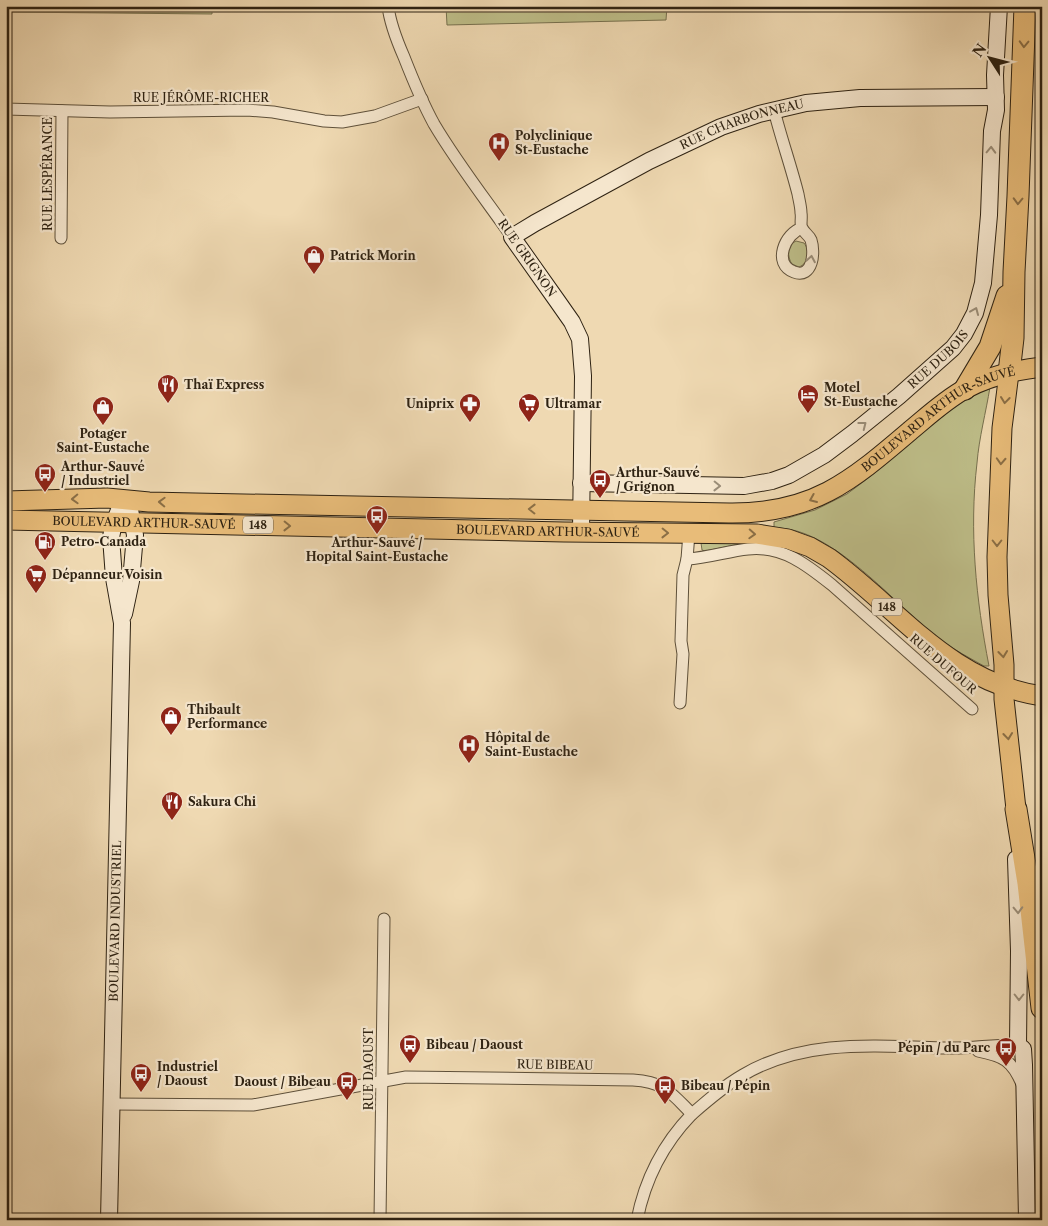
<svg xmlns="http://www.w3.org/2000/svg" width="1048" height="1226" font-family="'Libre Caslon Text',serif">
  <style>
    .green { fill: #bebe89; stroke: #76704e }
    .lines { fill: none; stroke-linecap: round; stroke-linejoin: round }
    .street-casing { stroke: #5e503a; stroke-width: 13 }
    .secondary-casing { stroke: #2e2212; stroke-width: 18 }
    .primary-casing { stroke: #2e2212; stroke-width: 21 }
    .highway-casing { stroke: #2e2212; stroke-width: 23 }
    .street { stroke: #f5e6cd; stroke-width: 11 }
    .secondary { stroke: #f5e6cd; stroke-width: 16 }
    .primary { stroke: #e8bc79; stroke-width: 19 }
    .highway { stroke: #e8bc79; stroke-width: 21 }
    .oneway { stroke: #8b6f46 }
    .oneway2 { stroke: #9b8e79 }
    .labels { text-anchor: middle; stroke-width: 4.5; stroke-linejoin: round; paint-order: stroke }
    .shield { fill: #f5e6cd; stroke: #6a5d4a; stroke-width: 1 }
    .shield-label { font-size: 11px; font-weight: bold; fill: #2e2212 }
    .street-label { font-size: 12px; fill: #2e2212; stroke: #f5e6cd }
    .poi-label { font-size: 12px; font-weight: bold; fill: #2e2212; stroke: #f5e6cd; text-anchor: start }
  </style>
  <rect width="100%" height="100%" fill="#efd9b2"/>
  <filter id="stains"><feTurbulence type="fractalNoise" baseFrequency=".004" numOctaves="4"/><feColorMatrix values="0 0 0 0 .2 0 0 0 0 .09 0 0 0 0 .02 0 0 0 .5 -.17"/></filter>
  <radialGradient id="worn" r=".72"><stop offset=".6" stop-color="#630" stop-opacity="0"/><stop offset="1" stop-color="#630" stop-opacity=".3"/></radialGradient>
  <g class="green">
    <polygon points="6,6 212,6 212,14 6,12"/>
    <polygon points="446,6 667,6 666,20 447,25"/>
    <path d="M796 241 804 243C810 251 809 263 799 267L792 264C787 257 787 245 796 241Z"/>
    <path d="M990 387C986 412 979 438 977 463 969 531 976 599 989 666H984C970 658 954 650 941 640 896 607 833 526 774 528V522L815 510 847 494 871 476 956 403Z"/>
    <polygon points="750,542 705,551 702,550 701,543"/>
  </g>
  <g class="lines">
    <g class="street-casing">
      <g id="street">
        <path d="M388 6C390 24 397 41 404 57 413 80 422 102 434 124 457 163 486 200 512 237"/>
        <polyline points="6,109 110,112 247,110 273,112 324,121 342,122 375,116 422,99"/>
        <path d="M774 110C781 138 791 166 798 194 799 200 801 207 801 213 802 217 800 225 802 228 804 233 809 235 811 240 815 252 813 279 794 272 772 264 785 233 802 228"/>
        <polyline points="61,238 62,111"/>
        <path d="M687 559C708 558 728 551 748 549 782 545 807 565 832 585L972 709"/>
        <polyline points="680,703 683,654 681,641 683,575 687,559 689,533"/>
        <path d="M978 1051C1003 1056 1012 1060 1022 1084"/>
        <path d="M112 1104 253 1105 406 1077 633 1080C665 1082 671 1093 692 1114 708 1100 724 1086 743 1075 805 1038 877 1046 946 1048 971 1049 994 1044 1018 1045"/>
        <polyline points="380,1220 384,919"/>
        <path d="M637 1220C645 1179 663 1144 692 1114"/>
      </g>
    </g>
    <g class="secondary-casing">
      <g id="secondary">
        <path id="s1" d="M581 483 744 486 772 481 789 475 824 455 852 434 899 396 953 348 964 334 975 313 983 283 989 215 992 131 996 110 995 75 999 6"/>
        <path id="s2" d="M581 531 583 376 580 339 572 322 558 302 512 237 535 223 649 161 721 127 759 114 806 103 860 98 996 97"/>
        <polyline points="124,614 131,581 135,535 128,500"/>
        <polyline points="1016,859 1019,951 1018,1045 1023,1049 1024,1065 1027,1220"/>
        <path id="s3" d="M109 1220 122 623 114 578 111 537 114 523 123 500"/>
      </g>
    </g>
    <g class="primary-casing">
      <g id="primary">
        <polyline points="1009,373 1002,428 997,557 998,595 1004,665 1004,699 1016,809"/>
        <path id="s4" d="M6 501 107 498 149 502 195 503 729 513C813 514 850 482 911 430 928 416 945 400 965 389 989 376 1015 370 1042 367"/>
        <path id="s5" d="M6 520 564 532 757 534 788 539 810 547 829 558C899 609 950 683 1042 696"/>
      </g>
    </g>
    <g class="highway-casing">
      <g id="highway">
        <polyline points="1009,373 1013,338 1014,272 1018,196 1025,6"/>
        <polyline points="965,389 990,347 1007,296"/>
        <polyline points="1016,809 1028,883 1042,1008"/>
      </g>
    </g>
    <use href="#street" class="street"/>
    <use href="#secondary" class="secondary"/>
    <use href="#primary" class="primary"/>
    <use href="#highway" class="highway"/>
  </g>
  <defs><path id="oneway-chevron" d="M-2-3.5L2.5 0L-2 3.5" fill="none" stroke-width="1.6" stroke-linecap="round" stroke-linejoin="round" transform="scale(1.25)"/></defs>
  <g class="oneway">
    <use href="#oneway-chevron" transform="translate(1024 44) rotate(92)"/>
    <use href="#oneway-chevron" transform="translate(1018 201) rotate(92)"/>
    <use href="#oneway-chevron" transform="translate(1005 400) rotate(97)"/>
    <use href="#oneway-chevron" transform="translate(1001 461) rotate(93)"/>
    <use href="#oneway-chevron" transform="translate(75 499) rotate(178)"/>
    <use href="#oneway-chevron" transform="translate(813 499) rotate(157)"/>
    <use href="#oneway-chevron" transform="translate(162 502) rotate(-178)"/>
    <use href="#oneway-chevron" transform="translate(532 509) rotate(-179)"/>
    <use href="#oneway-chevron" transform="translate(287 526) rotate(1)"/>
    <use href="#oneway-chevron" transform="translate(665 533) rotate(1)"/>
    <use href="#oneway-chevron" transform="translate(752 534) rotate(3)"/>
    <use href="#oneway-chevron" transform="translate(997 543) rotate(90)"/>
    <use href="#oneway-chevron" transform="translate(1003 654) rotate(84)"/>
    <use href="#oneway-chevron" transform="translate(1008 736) rotate(84)"/>
  </g>
  <g class="oneway2">
    <use href="#oneway-chevron" transform="translate(991 150) rotate(-88)"/>
    <use href="#oneway-chevron" transform="translate(811 259) rotate(-80)"/>
    <use href="#oneway-chevron" transform="translate(975 311) rotate(-67)"/>
    <use href="#oneway-chevron" transform="translate(863 425) rotate(-38)"/>
    <use href="#oneway-chevron" transform="translate(717 486) rotate(1)"/>
    <use href="#oneway-chevron" transform="translate(1018 910) rotate(88)"/>
    <use href="#oneway-chevron" transform="translate(1019 997) rotate(90)"/>
  </g>
  <defs>
    <g id="hospital-pin" transform="scale(1.125)"><path d="M0 17L-7.5 6A9.5 9.5 0 1 1 7.5 6Z" fill="#8f2418" stroke="#f5e6cd"/><path d="M-5-5h3v3.5h4V-5h3V5h-3V1.5h-4V5h-3Z" fill="#fff"/></g>
    <g id="shop-pin" transform="scale(1.125)"><path d="M0 17L-7.5 6A9.5 9.5 0 1 1 7.5 6Z" fill="#8f2418" stroke="#f5e6cd"/><path d="M-5-2.5h2.3a2.7 3.5 0 0 1 5.4 0H5L5.5 6h-11ZM-1.5-2.5h3a1.5 2.3 0 0 0-3 0Z" fill="#fff"/></g>
    <g id="restaurant-pin" transform="scale(1.125)"><path d="M0 17L-7.5 6A9.5 9.5 0 1 1 7.5 6Z" fill="#8f2418" stroke="#f5e6cd"/><path d="M-5-6h1v4h1v-4h1v4h1v-4h1v5L-1.5 .5V6h-2V.5L-5-1ZM5-6V6H3V1.5H1.5Q1.5-4 5-6Z" fill="#fff"/></g>
    <g id="hotel-pin" transform="scale(1.125)"><path d="M0 17L-7.5 6A9.5 9.5 0 1 1 7.5 6Z" fill="#8f2418" stroke="#f5e6cd"/><path d="M-6-4.5h1.5V1H6V5H4.5V3h-9V5H-6ZM-4 0a1.8 1.8 0 1 1 3.6 0ZM.5 0V-2.5h3Q6-2.5 6 0Z" fill="#fff"/></g>
    <g id="pharmacy-pin" transform="scale(1.125)"><path d="M0 17L-7.5 6A9.5 9.5 0 1 1 7.5 6Z" fill="#8f2418" stroke="#f5e6cd"/><path d="M-2-6h4v4h4v4h-4v4h-4v-4h-4v-4h4Z" fill="#fff"/></g>
    <g id="supermarket-pin" transform="scale(1.125)"><path d="M0 17L-7.5 6A9.5 9.5 0 1 1 7.5 6Z" fill="#8f2418" stroke="#f5e6cd"/><path d="M-6-5.5h2.5l.6 2H6L4.5 2H-2.5L-4.4-4H-6ZM-1.5 3.2a1.3 1.3 0 1 0 .1 0ZM3 3.2a1.3 1.3 0 1 0 .1 0Z" fill="#fff"/></g>
    <g id="bus-pin" transform="scale(1.125)"><path d="M0 17L-7.5 6A9.5 9.5 0 1 1 7.5 6Z" fill="#8f2418" stroke="#f5e6cd"/><path d="M-5-6H5V4H4V6H2V4H-2V6H-4V4H-5ZM-3.5-4V0h7V-4ZM-3.5 1.2v1.5H-2V1.2ZM2 1.2v1.5H3.5V1.2Z" fill="#fff"/></g>
    <g id="fuel-pin" transform="scale(1.125)"><path d="M0 17L-7.5 6A9.5 9.5 0 1 1 7.5 6Z" fill="#8f2418" stroke="#f5e6cd"/><path d="M-5.5-6h7V0h2V4h1.3V-2.5L3-4.5l.8-.8L6-3V5H2.5V1h-1V6h-7ZM-4.2-4.7v3.2H.2V-4.7Z" fill="#fff"/></g>
  </defs>
  <g fill-rule="evenodd">
    <use href="#hospital-pin" x="499" y="143"/>
    <use href="#shop-pin" x="314" y="256"/>
    <use href="#restaurant-pin" x="168" y="385"/>
    <use href="#hotel-pin" x="808" y="395"/>
    <use href="#pharmacy-pin" x="470" y="404"/>
    <use href="#supermarket-pin" x="529" y="404"/>
    <use href="#shop-pin" x="103" y="407"/>
    <use href="#bus-pin" x="45" y="474"/>
    <use href="#bus-pin" x="600" y="480"/>
    <use href="#bus-pin" x="377" y="516"/>
    <use href="#fuel-pin" x="45" y="542"/>
    <use href="#supermarket-pin" x="36" y="575"/>
    <use href="#shop-pin" x="171" y="717"/>
    <use href="#hospital-pin" x="469" y="745"/>
    <use href="#restaurant-pin" x="172" y="802"/>
    <use href="#bus-pin" x="410" y="1045"/>
    <use href="#bus-pin" x="1006" y="1048"/>
    <use href="#bus-pin" x="141" y="1074"/>
    <use href="#bus-pin" x="347" y="1082"/>
    <use href="#bus-pin" x="665" y="1086"/>
  </g>
  <g class="labels">
    <g class="shield">
      <rect x="243" y="516.5" width="30" height="17" rx="4"/>
      <rect x="872" y="598.5" width="30" height="17" rx="4"/>
    </g>
    <g class="shield-label">
      <text x="258" y="529">148</text>
      <text x="887" y="611">148</text>
    </g>
    <g class="street-label">
      <text x="201" y="102">RUE JÉRÔME-RICHER</text>
      <text dy="4" stroke="none"><textPath href="#s2" startOffset="572">RUE CHARBONNEAU</textPath></text>
      <text transform="translate(48 174) rotate(-90)" y="4">RUE LESPÉRANCE</text>
      <text transform="translate(527 258) rotate(55)" y="4">RUE GRIGNON</text>
      <text dy="4" stroke="none"><textPath href="#s1" startOffset="399">RUE DUBOIS</textPath></text>
      <text dy="4" stroke="none"><textPath href="#s4" startOffset="959">BOULEVARD ARTHUR-SAUVÉ</textPath></text>
      <text dy="4" stroke="none"><textPath href="#s5" startOffset="138">BOULEVARD ARTHUR-SAUVÉ</textPath></text>
      <text dy="4" stroke="none"><textPath href="#s5" startOffset="542">BOULEVARD ARTHUR-SAUVÉ</textPath></text>
      <text transform="translate(943 664) rotate(41)" y="4">RUE DUFOUR</text>
      <text dy="4" stroke="none"><textPath href="#s3" startOffset="299">BOULEVARD INDUSTRIEL</textPath></text>
      <text transform="translate(555 1065) rotate(1)" y="4">RUE BIBEAU</text>
      <text transform="translate(369 1069) rotate(-90)" y="4">RUE DAOUST</text>
    </g>
    <g class="poi-label">
      <text x="515" y="140">Polyclinique<tspan x="515" dy="14">St-Eustache</tspan></text>
      <text x="330" y="260">Patrick Morin</text>
      <text x="184" y="389">Thaï Express</text>
      <text x="824" y="392">Motel<tspan x="824" dy="14">St-Eustache</tspan></text>
      <text x="454" y="408" text-anchor="end">Uniprix</text>
      <text x="545" y="408">Ultramar</text>
      <text x="103" y="438" text-anchor="middle">Potager<tspan x="103" dy="14">Saint-Eustache</tspan></text>
      <text x="61" y="471">Arthur-Sauvé<tspan x="61" dy="14">/ Industriel</tspan></text>
      <text x="616" y="477">Arthur-Sauvé<tspan x="616" dy="14">/ Grignon</tspan></text>
      <text x="61" y="546">Petro-Canada</text>
      <text x="377" y="547" text-anchor="middle">Arthur-Sauvé /<tspan x="377" dy="14">Hopital Saint-Eustache</tspan></text>
      <text x="52" y="579">Dépanneur Voisin</text>
      <text x="187" y="714">Thibault<tspan x="187" dy="14">Performance</tspan></text>
      <text x="485" y="742">Hôpital de<tspan x="485" dy="14">Saint-Eustache</tspan></text>
      <text x="188" y="806">Sakura Chi</text>
      <text x="426" y="1049">Bibeau / Daoust</text>
      <text x="990" y="1052" text-anchor="end">Pépin / du Parc</text>
      <text x="157" y="1071">Industriel<tspan x="157" dy="14">/ Daoust</tspan></text>
      <text x="331" y="1086" text-anchor="end">Daoust / Bibeau</text>
      <text x="681" y="1090">Bibeau / Pépin</text>
    </g>
  </g>
  <rect width="1048" height="1226" fill="none" stroke="#efd9b2" stroke-width="25"/>
  <rect x="8" y="8" width="1033" height="1211" fill="none" stroke="#2e2212" stroke-width="2.5"/>
  <rect x="12" y="12" width="1023" height="1201" fill="none" stroke="#2e2212"/>
  <g transform="translate(990 58) rotate(306)" stroke="#f5e6cd" stroke-width="4" paint-order="stroke">
  <path d="M0-4L9 19L0 12L-9 19Z" fill="#2e2212"/>
  <text y="-8" font-size="14" font-weight="bold" text-anchor="middle" fill="#2e2212">N</text>
  </g>
  <rect width="100%" height="100%" filter="url(#stains)"/>
  <rect width="100%" height="100%" fill="url(#worn)"/>
</svg>
